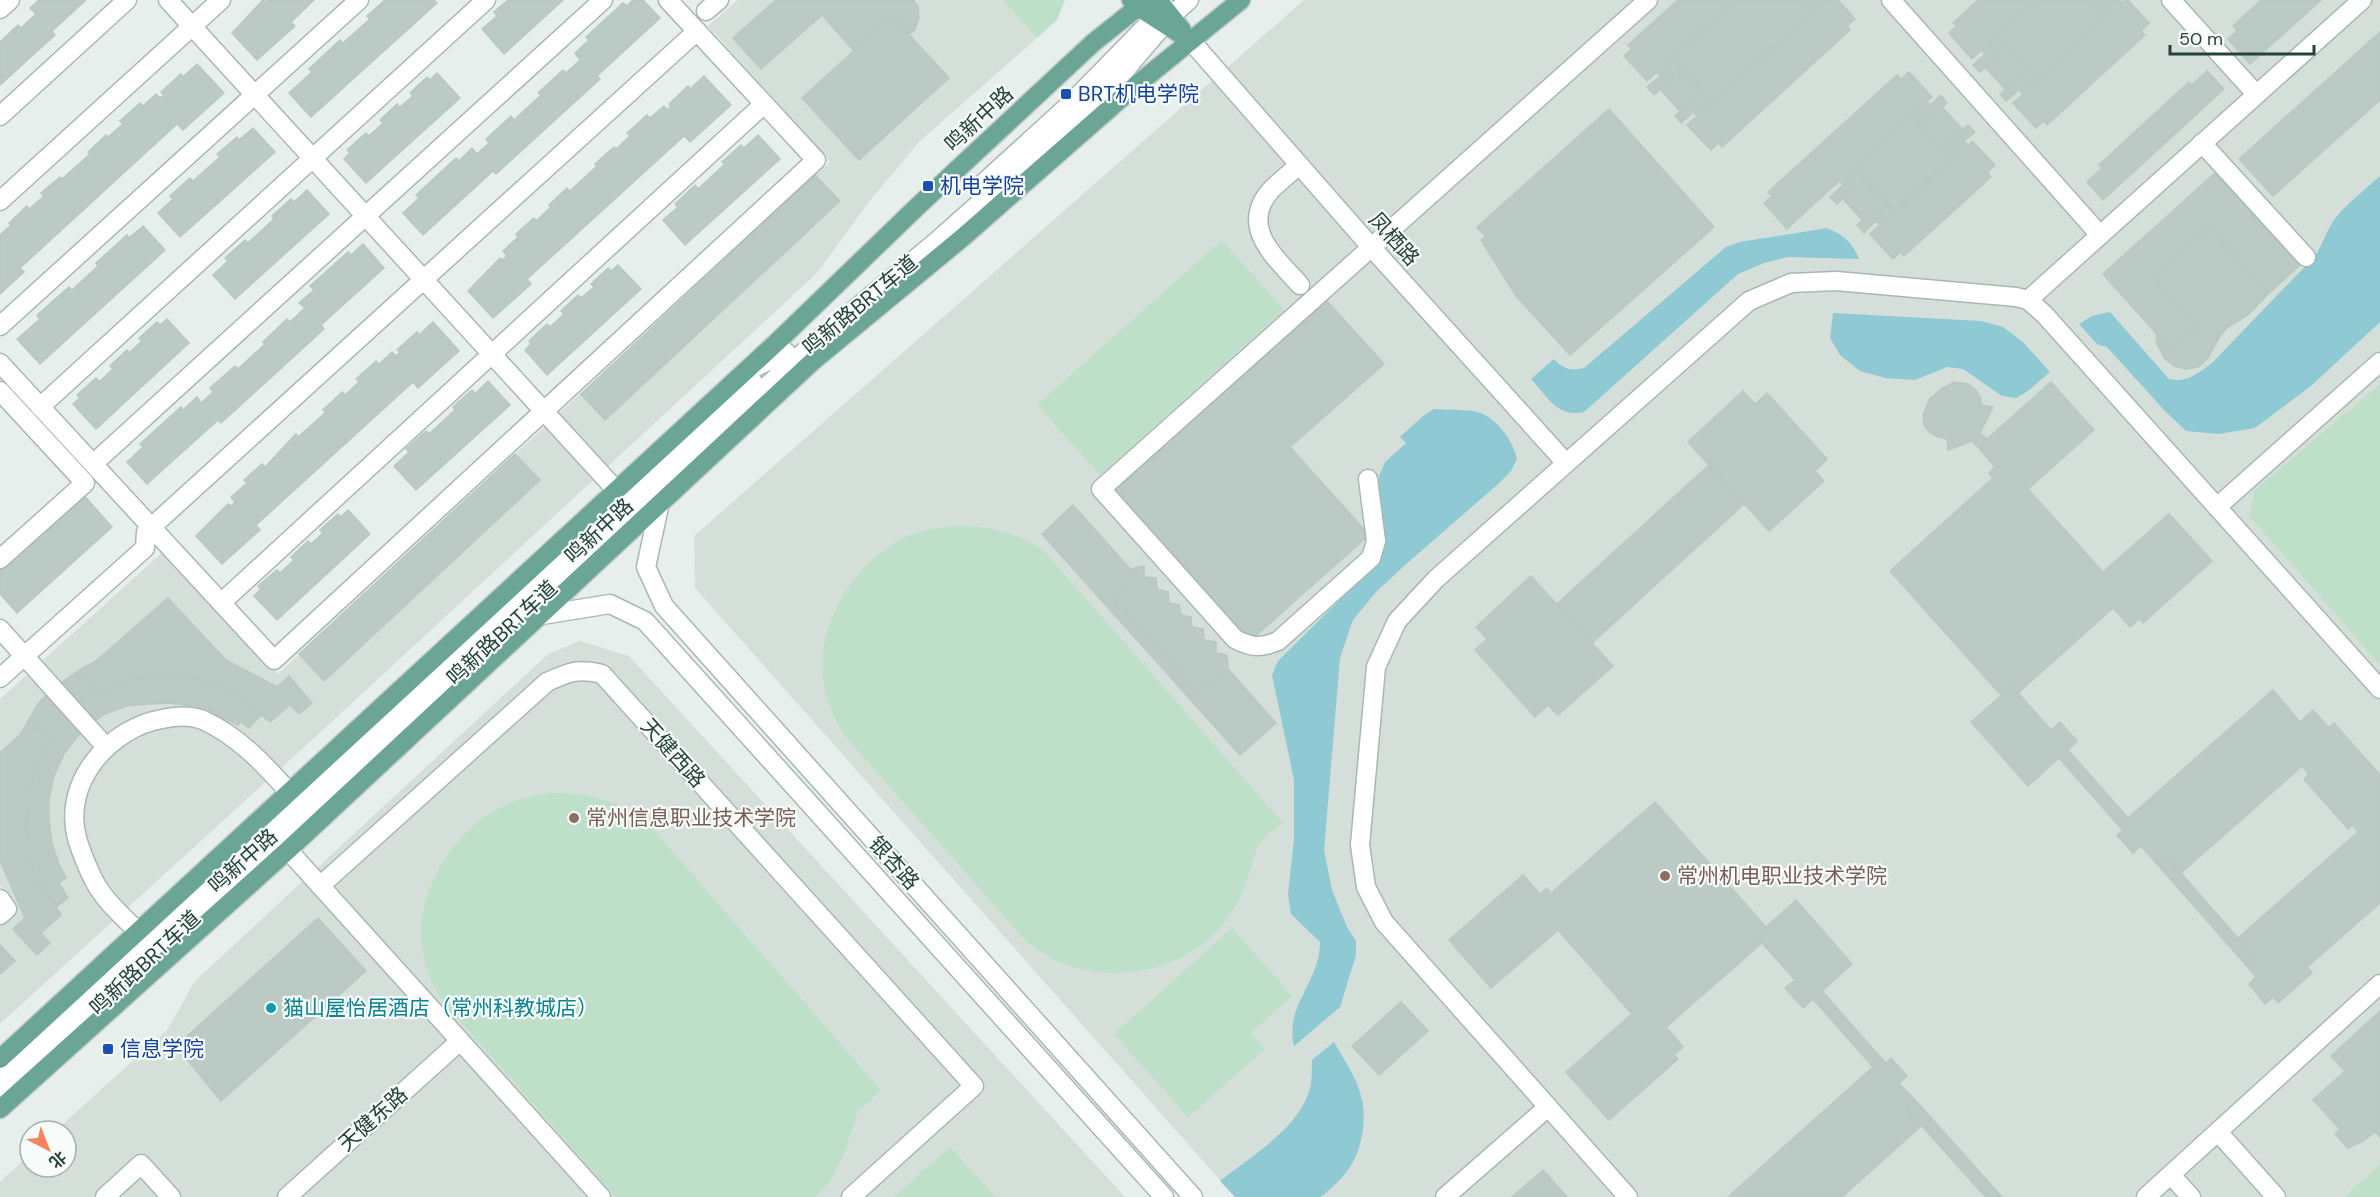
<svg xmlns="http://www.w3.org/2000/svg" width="2380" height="1197" font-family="'DM Sans','Noto Sans SC',sans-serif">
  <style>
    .built { fill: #d4dfda }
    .green { fill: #bfe0c8 }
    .water { fill: #8ec9d4 }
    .building { fill: #bbcac4; stroke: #b8c9c2; stroke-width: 1.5 }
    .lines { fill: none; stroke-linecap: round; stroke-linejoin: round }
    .minor-casing { stroke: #a8b8b2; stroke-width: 21 }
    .major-casing { stroke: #c2cac8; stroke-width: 21 }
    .minor { stroke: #fff; stroke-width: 18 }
    .major { stroke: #6aa596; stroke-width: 18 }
    .transit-dot { fill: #1a4fb4; stroke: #f7fbf9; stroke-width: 2 }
    .education-dot { fill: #8d6e63; stroke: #f7fbf9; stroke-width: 2 }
    .culture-dot { fill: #0f9aa8; stroke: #f7fbf9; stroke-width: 2 }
    .labels { text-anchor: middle; stroke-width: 4.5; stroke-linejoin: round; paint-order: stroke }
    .transit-label { font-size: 21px; fill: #164399; stroke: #f7fbf9; text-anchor: start }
    .street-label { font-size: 21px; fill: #24423a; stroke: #f7fbf9 }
    .education-label { font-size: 21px; fill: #785e54; stroke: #f7fbf9; text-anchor: start }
    .culture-label { font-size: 21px; fill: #0d838f; stroke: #f7fbf9; text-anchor: start }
  </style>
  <rect width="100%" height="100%" fill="#e6efeb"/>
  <g class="built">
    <polygon points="738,0 1002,0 1037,38 919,142 868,203 817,273 337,717 0,1024 0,925 16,911 0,885 0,699 164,551 278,674 830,162 708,26"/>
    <polygon points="1304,0 2380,0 2380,1164 2344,1197 1235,1197 695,588 694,536"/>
    <polygon points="580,641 629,656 1125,1197 0,1197 0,1182 30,1154 30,1167 66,1167 66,1131 55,1131 167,1030 195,981 548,654"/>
  </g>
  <g class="green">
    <polygon points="1002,0 1065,0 1057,20 1037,38"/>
    <polygon points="1222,240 1284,310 1100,475 1037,405"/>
    <polygon points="2380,384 2380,665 2249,516 2255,490"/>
    <path d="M952 526C987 525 1018 532 1046 553L1283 823C1275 829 1264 836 1259 844 1255 850 1254 859 1252 866 1246 882 1241 898 1232 912 1197 970 1112 989 1053 959 1042 953 1033 946 1023 938L844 735C834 718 825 700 823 679 817 619 859 553 916 533 928 529 940 528 952 526Z"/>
    <path d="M551 793C586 792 617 800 645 820L881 1090 858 1111 843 1157 830 1181 816 1197H616L443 1002C433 985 424 967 422 947 415 887 459 821 515 801 526 797 539 795 551 793Z"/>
    <polygon points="1232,928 1292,996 1251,1033 1265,1049 1188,1117 1114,1034"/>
    <polygon points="950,1147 996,1197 894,1197"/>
    <polygon points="2380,1164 2380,1197 2344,1197"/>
  </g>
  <g class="water">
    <path d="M2380 176V322L2311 386 2255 428 2219 434 2186 431 2164 410 2107 347 2098 345 2079 324 2092 316 2110 312 2169 379C2188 383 2198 373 2212 363L2315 256C2324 243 2327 227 2338 215 2350 201 2366 189 2380 176Z"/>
    <path d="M1827 228C1845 236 1852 242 1859 259L1788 257 1764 263 1738 274 1584 412C1557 418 1548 397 1531 379L1554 359C1563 369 1571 371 1584 368L1726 247 1740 242Z"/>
    <polygon points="1833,313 1981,321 2003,327 2023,342 2050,372 2028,391 2016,398 2002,396 1963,369 1947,367 1915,380 1885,378 1860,371 1840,355 1830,338"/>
    <path d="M1434 409C1448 410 1465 409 1478 412 1497 418 1513 441 1517 459L1511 471 1498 484 1404 566 1376 592 1353 620 1340 658 1324 850 1332 890 1347 927 1356 941V955L1340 1007 1294 1046C1284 1006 1320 983 1320 942L1291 914 1288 894 1294 840V780L1272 675 1278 661 1364 576 1379 492V476L1385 462 1406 443 1400 437 1423 416Z"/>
    <path d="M1334 1042C1344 1060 1358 1079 1362 1100 1367 1121 1361 1154 1347 1171 1340 1181 1330 1189 1321 1197H1235L1220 1181C1251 1156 1300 1128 1310 1088 1312 1080 1312 1069 1312 1060Z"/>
  </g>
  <g class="building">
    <polygon points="39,0 86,0 52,31 55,35 0,85 0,42 18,25 21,28 36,14 30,8"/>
    <polygon points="263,0 266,2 268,0 314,0 291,22 295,26 257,60 232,33"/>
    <polygon points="385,0 434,0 437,3 311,117 289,93 312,72 309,69 340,40 343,43 370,19 367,16"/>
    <polygon points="508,0 563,0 504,54 482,29 497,16 494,12"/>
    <polygon points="633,0 643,0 660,18 597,76 600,79 496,174 493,171 423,235 403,213 419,198 416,195 456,158 459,161 472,148 477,154 489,143 486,139 511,116 514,120 541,95 538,93 563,70 566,73 580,60 575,53 589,40 586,37 623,3 627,6"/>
    <polygon points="776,0 913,0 918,6 919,18 915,30 909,34 892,16 854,51 822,15 761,69 733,38"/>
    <polygon points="1678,0 1736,0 1663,66 1674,77 1654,95 1647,87 1660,76 1657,72 1647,81 1624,56 1632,49 1628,45"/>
    <polygon points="1736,0 1799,0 1811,13 1712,103 1672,58"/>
    <polygon points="1799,0 1811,0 1818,7 1811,13"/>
    <polygon points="1811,0 1838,0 1855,19 1847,26 1850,30 1722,147 1718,143 1711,150 1687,125 1697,116 1694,112 1681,123 1675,116 1693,99 1704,110 1818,7"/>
    <polygon points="1978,0 2037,0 1988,44 1999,55 1980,72 1973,65 1985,54 1982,50 1972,59 1949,33 1957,26 1953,23"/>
    <polygon points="2037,0 2089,0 2105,18 2037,80 1997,36"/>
    <polygon points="2089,0 2103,0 2112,11 2105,18"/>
    <polygon points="2119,0 2122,2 2128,0 2149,23 2141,31 2145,35 2047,125 2044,121 2036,128 2013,103 2023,94 2019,90 2006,101 2000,94 2019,77 2029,88 2112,11 2102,1"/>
    <polygon points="2261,0 2321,0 2250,64 2228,39 2237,31 2233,26"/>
    <polygon points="892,16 949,78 859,160 802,98"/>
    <polygon points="2380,32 2380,100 2273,196 2239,159"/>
    <polygon points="1997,36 2037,80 2029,88 2019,77 2005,89 1985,67 1999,55 1988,44"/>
    <polygon points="1672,58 1712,103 1704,110 1693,99 1680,111 1660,89 1674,77 1663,66"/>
    <polygon points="197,64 224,93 183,130 177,124 20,268 24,272 0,294 0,235 11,225 9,223 27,206 29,209 44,196 41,193 60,177 62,179 90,154 88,152 106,135 108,137 123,124 120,121 140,103 143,106 156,94 160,98 164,95 161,92 181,74 183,77"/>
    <polygon points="2207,71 2224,89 2103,200 2087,182 2102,168 2099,165 2189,82 2192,85"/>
    <polygon points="1909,72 1932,97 1927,101 1930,105 1941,95 1947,103 1927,121 1918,110 1846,176 1856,187 1837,204 1830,197 1843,185 1839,181 1787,229 1764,203 1772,196 1768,192 1897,75 1901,79"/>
    <polygon points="437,73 460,98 366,183 344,159 350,153 347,150 366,133 369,136 383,123 380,120 397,104 400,107 413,96 410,93 427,77 430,80"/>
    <polygon points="704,76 731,105 690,142 684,136 527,279 531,284 493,318 468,291 500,258 502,260 507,256 503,251 518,237 516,234 534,218 536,221 551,207 549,205 567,188 570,191 597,166 595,164 614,147 616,149 630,136 627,133 647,115 650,118 664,106 667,110 671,106 669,104 688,86 690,89"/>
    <polygon points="1942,107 1963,130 1948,143 1958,154 1951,160 1911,116 1918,110 1927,121"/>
    <polygon points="1609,109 1714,227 1570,355 1516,296 1481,240 1486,237 1477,227"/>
    <polygon points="1911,116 1951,160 1894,212 1854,168"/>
    <polygon points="1968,125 1975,132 1964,141 1968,145 1972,141 1995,165 1987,173 1991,177 1904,256 1901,252 1893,259 1870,234 1880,225 1876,221 1864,233 1857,225 1876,208 1886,220 1958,154 1948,143"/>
    <polygon points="253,128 275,152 180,237 158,213 173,199 170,196 190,178 193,181 220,157 217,154 237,137 239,140"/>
    <polygon points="758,135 780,159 685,245 663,220 678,207 675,204 695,185 698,189 725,164 722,162 741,145 744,148"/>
    <polygon points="1854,168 1894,212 1886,220 1876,208 1863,221 1843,199 1856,187 1846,176"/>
    <polygon points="2215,173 2299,266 2269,293 2209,227 2153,278 2197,327 2171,350 2103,274"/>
    <polygon points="815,175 840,201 605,420 581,394"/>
    <polygon points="307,190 329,214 235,299 213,275 228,261 225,258 245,240 248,243 274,219 272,216 291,199 294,202"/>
    <polygon points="143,226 165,250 40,364 17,339 40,319 37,315 69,287 72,290 98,266 96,263 127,235 129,238"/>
    <polygon points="2209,227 2269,293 2248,315 2228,327 2220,336 2208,358 2198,367 2186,369 2174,366 2165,359 2156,342 2157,334 2171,350 2197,327 2153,278"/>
    <polygon points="363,244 384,268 321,325 324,329 221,423 218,420 147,484 127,462 143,447 140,444 181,407 183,410 197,397 201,403 213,392 210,388 235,366 238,369 265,344 263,342 287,319 290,322 305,308 299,303 314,290 310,286 348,252 351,255"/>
    <polygon points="618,265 641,289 547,375 525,350 531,344 529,341 547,324 550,327 564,314 561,311 578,295 581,298 594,287 591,284 608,268 611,271"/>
    <polygon points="1327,301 1384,364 1290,447 1369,535 1251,640 1116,489"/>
    <polygon points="167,319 189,343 96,429 73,404 80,398 77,395 96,378 99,382 113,369 110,366 127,350 129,353 142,341 139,338 157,322 160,325"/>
    <polygon points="433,322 459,351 418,388 413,382 256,525 260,530 222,564 196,536 228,504 231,506 235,502 231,497 247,483 244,480 262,464 265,467 296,434 298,437 326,412 323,410 342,392 345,395 359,382 356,379 376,361 379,364 392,352 396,356 400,352 397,350 417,332 419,335"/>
    <polygon points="488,381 510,405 416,490 394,466 409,452 406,449 426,431 429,434 455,410 453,407 472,390 475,394"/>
    <polygon points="1954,382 1968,384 1976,390 1981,398 1981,405 1993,407 1980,433 1987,439 1978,447 1972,441 1948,450 1947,439 1938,437 1929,432 1924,425 1923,415 1929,400 1941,389"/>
    <polygon points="2051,382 2094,430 2028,489 2103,572 2169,514 2212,561 2143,623 2139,619 2130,627 2113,608 2018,693 2012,686 2001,695 1890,571 1993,478 1989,473 1995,467 1978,447"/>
    <polygon points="1743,391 1755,404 1767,393 1827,459 1815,471 1824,481 1769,531 1688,442"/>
    <polygon points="515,454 540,480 324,681 299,654"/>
    <polygon points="1709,465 1744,504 1592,643 1557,604"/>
    <polygon points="82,493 112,527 17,613 0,594 0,567"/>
    <polygon points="1073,505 1130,569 1115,602 1125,610 1126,615 1132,617 1137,627 1143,629 1150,641 1159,647 1161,653 1166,655 1173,666 1178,668 1184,679 1189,681 1196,692 1228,669 1276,723 1240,755 1042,534"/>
    <polygon points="348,510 370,534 277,620 254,596 261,589 258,586 277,570 280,573 294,560 291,557 308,541 311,544 323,533 320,530 338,514 341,517"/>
    <polygon points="1144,566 1144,577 1156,578 1157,589 1168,592 1169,603 1179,605 1181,615 1191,617 1192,627 1203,629 1204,640 1216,642 1216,653 1227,655 1228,669 1196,692 1189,681 1184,679 1178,668 1173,666 1166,655 1161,653 1159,647 1150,641 1143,629 1137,627 1132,617 1126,615 1125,610 1115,602 1130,569"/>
    <polygon points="1531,576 1613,666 1558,715 1548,705 1535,717 1475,650 1487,639 1476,627"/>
    <polygon points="168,598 226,660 277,687 289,676 312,703 299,714 290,705 270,722 235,694 213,683 187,678 158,677 130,680 94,694 83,668 96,661"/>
    <polygon points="83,668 94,694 130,680 158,677 187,678 213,683 235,694 262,714 249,728 241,722 238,725 195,706 169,703 148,704 126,706 105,714 88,726 76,738 64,754 54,776 49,799 49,821 52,844 59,864 66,878 59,883 68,898 55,908 36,878 29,854 26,828 28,798 34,772 52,737 27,723 38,704 50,690"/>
    <polygon points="2012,686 2051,730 2060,722 2077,741 2068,750 2128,818 2119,826 2059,758 2028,786 1971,722"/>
    <polygon points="2273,690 2300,722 2313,710 2329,728 2334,723 2380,775 2380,903 2307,967 2312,973 2278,1003 2273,997 2265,1004 2249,984 2256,977 2247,966 2256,959 2238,938 2358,832 2353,825 2348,829 2304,779 2309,774 2302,766 2181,873 2166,856 2157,864 2141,846 2133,853 2117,835 2123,830 2119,826"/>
    <polygon points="27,723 52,737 34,772 28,798 26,828 29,854 36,878 61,915 41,933 50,943 37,955 13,929 25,918 0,861 0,753 20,735"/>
    <polygon points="1655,802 1766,927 1756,936 1762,943 1666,1027 1683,1047 1674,1055 1678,1059 1609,1120 1566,1072 1632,1014 1558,930 1491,988 1449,940 1523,875 1540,894 1547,888 1551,893"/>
    <polygon points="2166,856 2256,959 2247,966 2157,864"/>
    <polygon points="1796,900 1852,964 1822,991 1882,1059 1873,1067 1813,999 1803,1008 1785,988 1795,980 1756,936"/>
    <polygon points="318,918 366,971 221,1101 176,1046"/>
    <polygon points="0,945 15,961 0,974"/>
    <polygon points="1401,1002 1428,1031 1379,1075 1352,1046"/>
    <polygon points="2380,1011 2380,1137 2375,1132 2363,1141 2348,1148 2335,1134 2340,1129 2313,1100 2345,1071 2331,1056"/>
    <polygon points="1891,1058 1907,1076 1899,1083 1916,1101 1907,1109 1921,1126 1842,1197 1729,1196 1882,1059 1886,1063"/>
    <polygon points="1916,1101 2002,1197 1986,1197 1979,1190 1907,1109"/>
    <polygon points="1543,1170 1567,1197 1512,1197"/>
  </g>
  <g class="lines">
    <g class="minor-casing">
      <g id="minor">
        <polyline points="168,0 616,490"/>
        <polyline points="1891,0 2100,235"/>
        <polyline points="2171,0 2256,94"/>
        <polyline points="0,9 10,0"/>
        <polyline points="706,11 719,0"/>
        <polyline points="1191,41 1372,248 1566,463"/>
        <polyline points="0,116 127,0"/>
        <polyline points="2202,143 2306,257"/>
        <path d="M1299 165C1290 173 1280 181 1271 190 1238 227 1276 258 1300 285"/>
        <polyline points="978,188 1068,106 1165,7"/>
        <polyline points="0,201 221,0"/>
        <polyline points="2028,300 2362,0"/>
        <polyline points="0,326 359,0"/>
        <polyline points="0,363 274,660 816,160 668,0"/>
        <polyline points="752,369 786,352"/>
        <polyline points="0,391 85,483 0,559"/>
        <polyline points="40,407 486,0"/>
        <polyline points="93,464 603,0"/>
        <path d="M1368 479 1376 541 1371 558 1278 641C1261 648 1252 648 1235 639L1101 489 1648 0"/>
        <polyline points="659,507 646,567 664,606 1193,1197"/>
        <polyline points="2217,507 2380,362"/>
        <polyline points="221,603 764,104"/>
        <polyline points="542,615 610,604 645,621 1164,1197"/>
        <polyline points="0,629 106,747"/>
        <polyline points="0,678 145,548 146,532 697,31"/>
        <polyline points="288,850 601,1197"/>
        <path d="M320 886 547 682C569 672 578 668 602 674L974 1086 851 1197"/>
        <polyline points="0,899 7,909 0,915"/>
        <path d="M138 932C126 919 111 907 101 892 92 880 81 852 77 838 62 782 110 728 162 719 175 716 190 715 203 720 238 736 264 764 289 792"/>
        <polyline points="0,1079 753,382"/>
        <polyline points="0,1097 807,349 937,241 1114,83 1171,16 1189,0"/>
        <polyline points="2218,1132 2276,1197"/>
        <polyline points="2171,1175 2191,1197"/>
        <polyline points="105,1197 141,1164 171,1197"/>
        <polyline points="287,1197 460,1041"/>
        <polyline points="1445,1197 1548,1107"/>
        <polyline points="1628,1197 1384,922 1366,887 1360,845 1376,667 1397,621 1436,579 1749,301 1791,283 1836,281 2016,297 2028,300 2044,314 2380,689"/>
        <polyline points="2146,1197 2380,984"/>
      </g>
    </g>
    <g class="major-casing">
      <g id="major">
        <polyline points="1131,0 1138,7 1191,41"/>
        <polyline points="1158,0 1182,30"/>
        <polyline points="0,1059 776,343 919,205 1094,42 1147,0"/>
        <polyline points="0,1109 288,850 813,361 962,238 1134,87 1241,0"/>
      </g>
    </g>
    <use href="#minor" class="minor"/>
    <use href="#major" class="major"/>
  </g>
  <g class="transit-dot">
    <rect x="1060" y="88" width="12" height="12" rx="3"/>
    <rect x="922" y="180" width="12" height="12" rx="3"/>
    <rect x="102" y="1043" width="12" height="12" rx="3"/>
  </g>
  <g class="education-dot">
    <circle cx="574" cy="818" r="6"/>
    <circle cx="1665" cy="876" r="6"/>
  </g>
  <circle class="culture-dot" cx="271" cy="1008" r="6"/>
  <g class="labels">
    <g class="transit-label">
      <text x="1078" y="101">BRT机电学院</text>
      <text x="940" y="193">机电学院</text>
      <text x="120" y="1056">信息学院</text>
    </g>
    <g class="street-label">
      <text transform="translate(979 119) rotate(-43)" y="7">鸣新中路</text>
      <text transform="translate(1394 239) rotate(48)" y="7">凤栖路</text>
      <text transform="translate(860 305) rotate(-40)" y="7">鸣新路BRT车道</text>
      <text transform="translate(599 531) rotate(-43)" y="7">鸣新中路</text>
      <text transform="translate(502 633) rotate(-43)" y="7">鸣新路BRT车道</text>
      <text transform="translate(673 753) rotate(48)" y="7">天健西路</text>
      <text transform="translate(243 861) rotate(-42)" y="7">鸣新中路</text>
      <text transform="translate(894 863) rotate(48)" y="7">银杏路</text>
      <text transform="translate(145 963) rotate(-43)" y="7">鸣新路BRT车道</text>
      <text transform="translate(373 1119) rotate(-42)" y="7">天健东路</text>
    </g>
    <g class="education-label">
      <text x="586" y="825">常州信息职业技术学院</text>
      <text x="1677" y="883">常州机电职业技术学院</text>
    </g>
    <g class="culture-label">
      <text x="283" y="1015">猫山屋怡居酒店（常州科教城店）</text>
    </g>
  </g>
  <g transform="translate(48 1149) rotate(138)"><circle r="28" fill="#f7fbf9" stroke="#a3b1ad" stroke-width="1.5"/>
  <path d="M0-4.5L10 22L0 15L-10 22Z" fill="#f4845f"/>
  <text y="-9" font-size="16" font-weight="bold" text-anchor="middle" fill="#24423a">北</text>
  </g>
  <path d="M2170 45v9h144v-9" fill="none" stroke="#24423a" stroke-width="3"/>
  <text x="2179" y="45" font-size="18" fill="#24423a" stroke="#f7fbf9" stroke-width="4.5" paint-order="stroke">50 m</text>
</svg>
